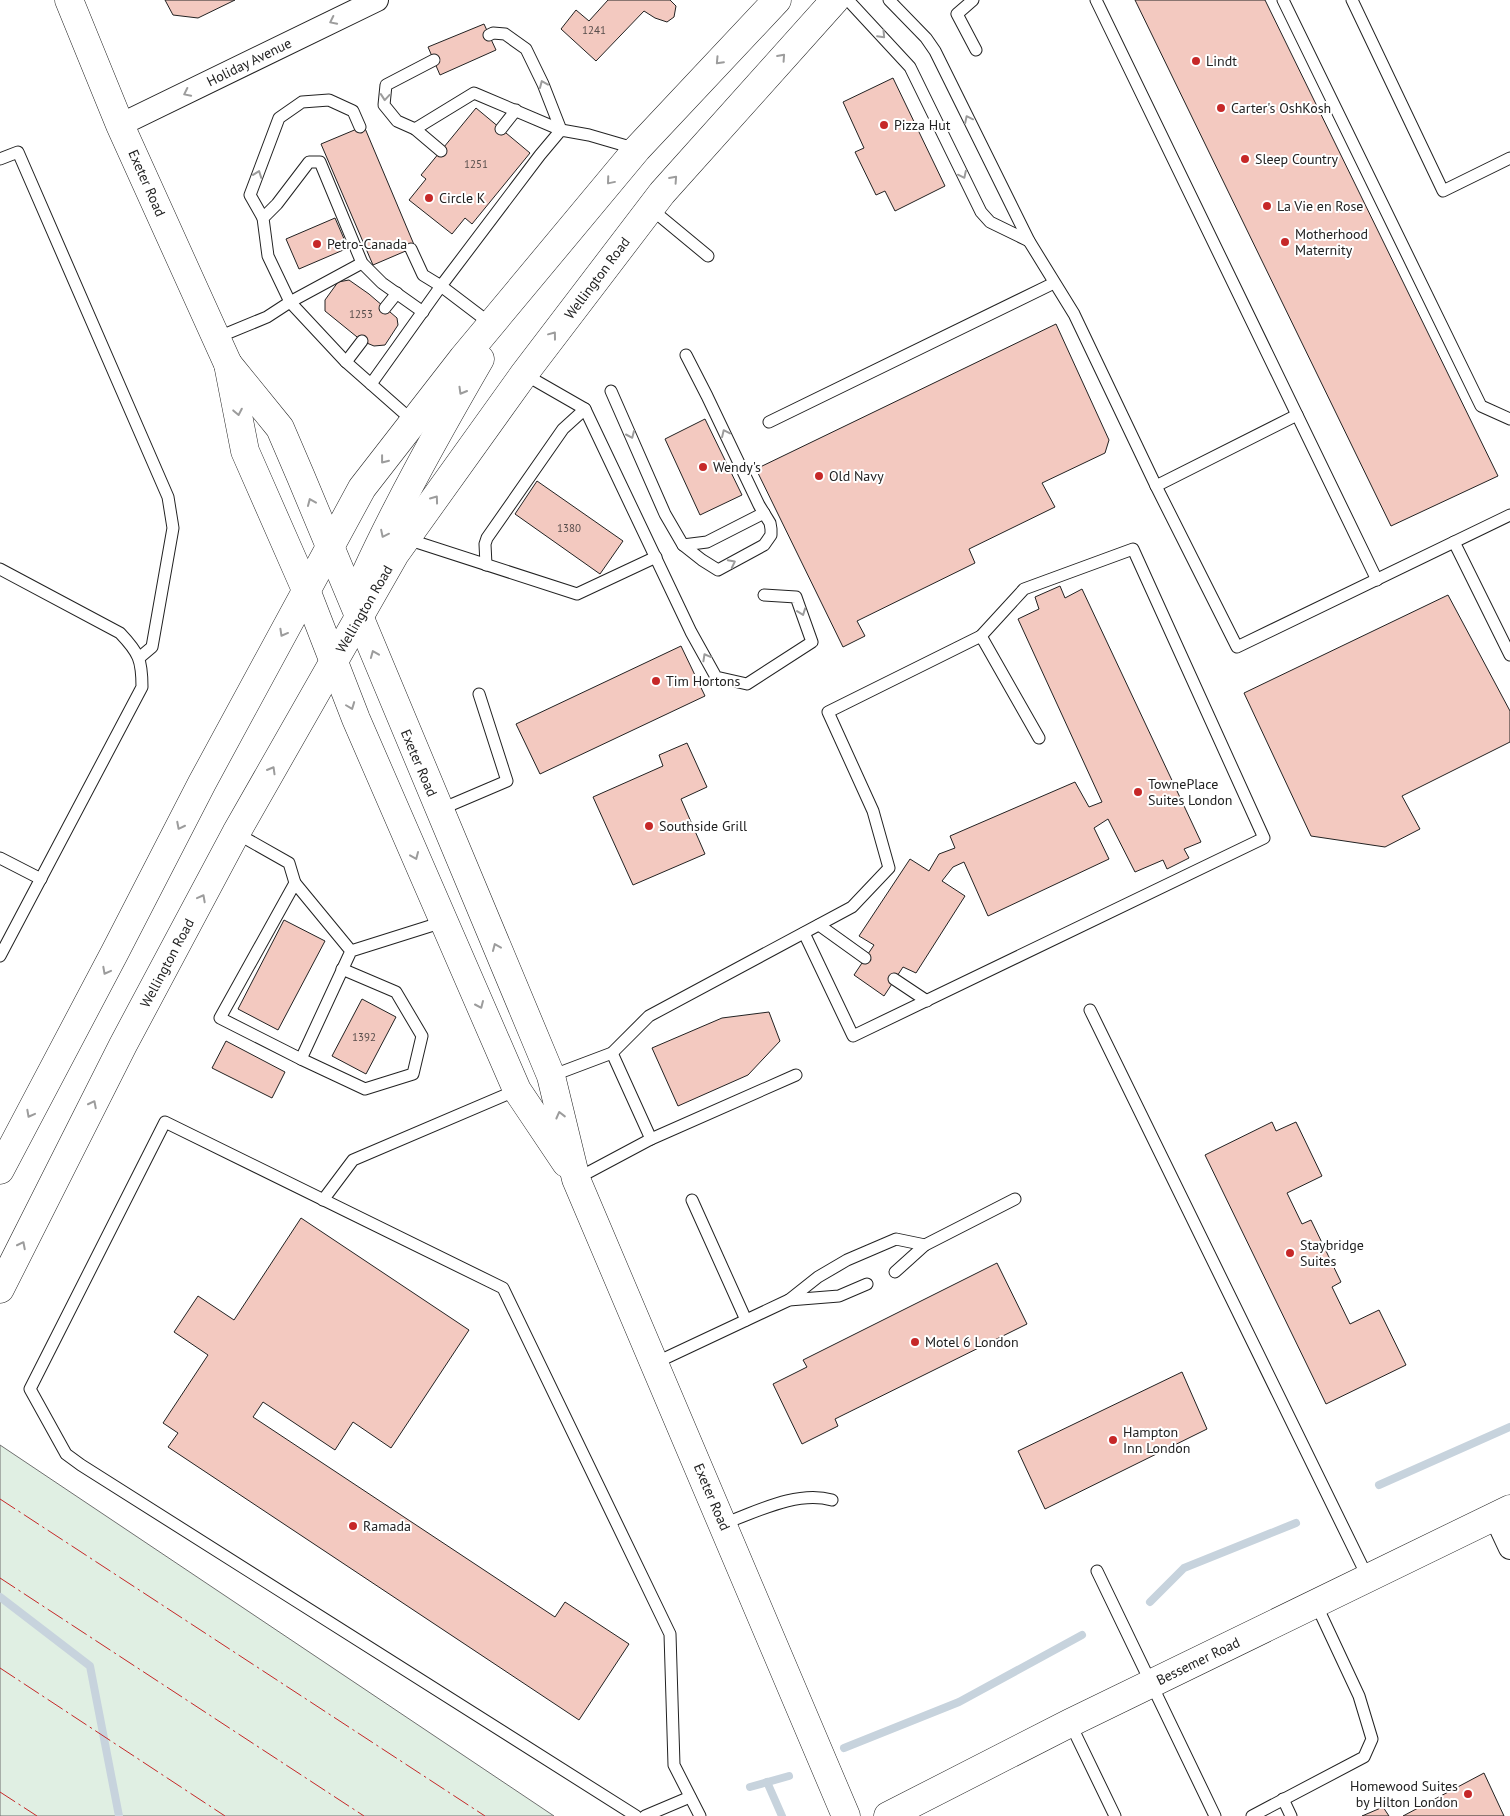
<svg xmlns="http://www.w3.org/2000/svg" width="1510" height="1816" font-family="'PT Sans',sans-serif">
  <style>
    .green { fill: #e0efe3; stroke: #6f6f6f }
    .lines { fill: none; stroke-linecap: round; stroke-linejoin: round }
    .stream { stroke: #c7d3dd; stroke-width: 8 }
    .building { fill: #f3c9c0; stroke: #222 }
    .lane-casing { stroke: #222; stroke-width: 13 }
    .street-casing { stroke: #222; stroke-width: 24 }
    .secondary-casing { stroke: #222; stroke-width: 29 }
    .lane { stroke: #fff; stroke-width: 11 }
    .street { stroke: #fff; stroke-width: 22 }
    .secondary { stroke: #fff; stroke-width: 28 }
    .power { stroke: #c62828; stroke-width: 1; stroke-dasharray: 18 4 2.5 4; stroke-linecap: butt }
    .oneway { stroke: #9c9c9c }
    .poi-dot { fill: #c62828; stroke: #fff; stroke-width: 2 }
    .labels { text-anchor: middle; stroke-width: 4; stroke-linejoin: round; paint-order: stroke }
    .number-label { font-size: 11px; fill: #564c4a }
    .poi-label { font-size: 14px; fill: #222; stroke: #fff; text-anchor: start }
    .street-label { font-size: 14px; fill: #222; stroke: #fff }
  </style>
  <rect width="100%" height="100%" fill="#fff"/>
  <polygon class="green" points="0,1445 554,1816 0,1816"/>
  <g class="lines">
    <g class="stream">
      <polyline points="1379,1485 1510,1427"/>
      <polyline points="0,1597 90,1666 119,1816"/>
      <polyline points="1150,1602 1184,1568 1296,1523"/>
      <polyline points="844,1748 959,1702 1082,1635"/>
      <polyline points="767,1782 782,1816"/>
      <polyline points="750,1787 789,1776"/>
    </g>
  </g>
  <g class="building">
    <polygon points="165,0 235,0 198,18 173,15"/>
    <polygon points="608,0 670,0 676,6 674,17 667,22 655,18 644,11 596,61 561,29 576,10 589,21"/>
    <polygon points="1135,0 1265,0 1498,476 1391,526"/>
    <polygon points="484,24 496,50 440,75 428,47"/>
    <polygon points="893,78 945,186 895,211 885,191 876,195 855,152 864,148 843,102"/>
    <polygon points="476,108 530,153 472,224 465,218 452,234 409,200 426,179 421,175"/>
    <polygon points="364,126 415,247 373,265 321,144"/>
    <polygon points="335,218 348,248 299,269 286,239"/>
    <polygon points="349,280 369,294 397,318 398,325 385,345 374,346 362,341 325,311 325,300 338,282"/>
    <polygon points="1056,324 1109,440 1105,453 1042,483 1055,507 969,549 975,563 857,621 865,636 843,647 756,469"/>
    <polygon points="705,419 742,495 700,515 665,439"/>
    <polygon points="537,481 623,541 600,574 515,514"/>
    <polygon points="1060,586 1065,598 1082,589 1201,842 1184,849 1189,858 1167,869 1163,860 1135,872 1108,819 1094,828 1109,859 988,916 964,862 953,867 942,881 965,896 916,973 903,967 884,996 854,975 874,945 859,936 910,859 929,871 939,854 955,848 950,836 1075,782 1089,807 1102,802 1018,619 1039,609 1035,597"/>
    <polygon points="1448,595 1510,711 1510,742 1402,796 1420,829 1385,847 1311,836 1244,693"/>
    <polygon points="681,646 705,696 540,774 516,724"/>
    <polygon points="687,743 707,787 681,799 705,854 633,885 593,797 663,766 659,755"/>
    <polygon points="284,920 325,941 278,1030 238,1009"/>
    <polygon points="362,999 396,1017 366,1074 332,1056"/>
    <polygon points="769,1012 780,1041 748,1075 678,1106 652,1048 722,1018"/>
    <polygon points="226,1041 285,1072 272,1098 212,1068"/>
    <polygon points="1272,1122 1276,1131 1296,1122 1322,1176 1287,1193 1302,1224 1311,1220 1341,1282 1332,1287 1350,1324 1379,1310 1406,1365 1326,1404 1205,1155"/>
    <polygon points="301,1218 469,1330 391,1448 353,1422 335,1450 263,1402 253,1417 555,1617 565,1602 629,1644 579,1720 168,1447 178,1433 163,1423 208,1355 174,1332 198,1296 234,1320"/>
    <polygon points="997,1263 1027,1324 835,1419 838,1426 802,1444 773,1384 807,1367 803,1360"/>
    <polygon points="1182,1372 1207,1429 1045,1509 1018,1451"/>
    <polygon points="1484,1773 1504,1816 1403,1816"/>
    <polygon points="1383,1807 1389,1816 1362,1816"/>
  </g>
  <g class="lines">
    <g class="lane-casing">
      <g id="lane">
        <polyline points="848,0 910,67 981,212 990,222 1029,241"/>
        <polyline points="889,0 926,38 935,51 1029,241 1074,314 1156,486 1237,647 1510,515"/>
        <polyline points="973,0 957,14 976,50"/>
        <polyline points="1096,0 1377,580"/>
        <polyline points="1283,0 1481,406 1510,419"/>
        <polyline points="1352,0 1443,191 1510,158"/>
        <polyline points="489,35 493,33 505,34 526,49 543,84 561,130"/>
        <polyline points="434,60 386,85 384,105 397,121 415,129 441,151"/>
        <polyline points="415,129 474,93 561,130"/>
        <polyline points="501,129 516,110"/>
        <polyline points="0,159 18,152 168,497 173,528 152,647 139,658"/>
        <polyline points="650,208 708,256"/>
        <polyline points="263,218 250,195 279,118 302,102 329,100 353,111 360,127"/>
        <polyline points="362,263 290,302 346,362 414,422"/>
        <polyline points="385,308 397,293"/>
        <polyline points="491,324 441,286 540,155 561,130 589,135 637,149"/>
        <polyline points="216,338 267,317 290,302 268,256 263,218 277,204 309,162 320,162 362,263 382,283 423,312"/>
        <polyline points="346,362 362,341"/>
        <polyline points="524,374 585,409 691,632 716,677 747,684 812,642 796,597 764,595"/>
        <polyline points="371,384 441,286 423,275 411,249"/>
        <polyline points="611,391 665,514 683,545 702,560 718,570 764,545 771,535 771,529 770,523 759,505 707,396 686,355"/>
        <polyline points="769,422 1054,283"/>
        <polyline points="1156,486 1297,415"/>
        <polyline points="407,539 577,594 656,557"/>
        <polyline points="1454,542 1510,655"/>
        <polyline points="683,545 707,542 764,513"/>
        <polyline points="486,565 485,544 487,538 563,429 585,409"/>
        <path d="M0 569 120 633C139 653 142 660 142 687L0 956"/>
        <polyline points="439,810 507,781 479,694"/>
        <polyline points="236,833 289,863 295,883"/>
        <polyline points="0,858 41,879"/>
        <polyline points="819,925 865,958"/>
        <polyline points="804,933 853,1036 1264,838 1133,549 1024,589 981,636"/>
        <polyline points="351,951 295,883 220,1018 301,1059 351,951 443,922"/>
        <polyline points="894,979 927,1001"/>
        <polyline points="1090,1010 1368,1578"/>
        <polyline points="301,1059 365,1089 413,1074 422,1036 396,992 342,969"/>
        <polyline points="551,1076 612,1053 649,1016 852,907 889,868 873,811 828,712 981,636 1039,738"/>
        <polyline points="651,1139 796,1075"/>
        <polyline points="576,1179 651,1139 612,1053"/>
        <polyline points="323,1200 353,1160 517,1090"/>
        <polyline points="692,1200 746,1320"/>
        <polyline points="895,1272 925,1245 1015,1199"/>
        <polyline points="789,1300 818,1277 847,1260 896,1239 925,1245"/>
        <polyline points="655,1363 789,1300 839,1296 867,1284"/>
        <path d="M723 1524C756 1512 797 1490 832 1500"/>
        <polyline points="1097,1571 1215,1816"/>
        <polyline points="1070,1723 1115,1816"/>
        <polyline points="1283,1799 1291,1816"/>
        <polyline points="636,1816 81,1465 66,1454 30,1389 165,1122 503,1288 670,1634 674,1765 700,1816"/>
        <polyline points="645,1816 690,1797"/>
        <polyline points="1252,1816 1364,1757 1372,1739 1359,1696 1316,1604"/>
      </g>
    </g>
    <g class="street-casing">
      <g id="street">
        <polyline points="120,125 377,0"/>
        <polyline points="1495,1516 1510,1548"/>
      </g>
    </g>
    <g class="secondary-casing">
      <g id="secondary">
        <polyline points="69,0 120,125 228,364 245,451 306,590 356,719 517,1090 566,1163"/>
        <polyline points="228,364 280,428 301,477 551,1076 576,1179 846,1816"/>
        <path d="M365 575C399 501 439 430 480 359"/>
        <polyline points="0,1170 115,952 202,783 362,488 463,358 637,149 777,0"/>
        <polyline points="0,1289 123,1045 236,833 395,554 524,374 662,193 835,0"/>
        <polyline points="888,1816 1070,1723 1510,1509"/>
      </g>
    </g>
    <use href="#lane" class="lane"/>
    <use href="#street" class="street"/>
    <use href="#secondary" class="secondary"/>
    <g class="power">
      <polyline points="0,1499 485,1816"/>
      <polyline points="0,1578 364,1816"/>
      <polyline points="0,1668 225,1816"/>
      <polyline points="0,1792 37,1816"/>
    </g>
  </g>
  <defs><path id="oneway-chevron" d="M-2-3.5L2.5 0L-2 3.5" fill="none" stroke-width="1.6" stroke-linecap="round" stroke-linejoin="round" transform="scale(1.25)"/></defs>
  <g class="oneway">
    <use href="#oneway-chevron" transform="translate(333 21) rotate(154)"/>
    <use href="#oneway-chevron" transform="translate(882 35) rotate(47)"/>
    <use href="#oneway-chevron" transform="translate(782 57) rotate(-48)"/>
    <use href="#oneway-chevron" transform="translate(719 61) rotate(133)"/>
    <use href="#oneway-chevron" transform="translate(543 84) rotate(-113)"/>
    <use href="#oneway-chevron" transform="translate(187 93) rotate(154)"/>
    <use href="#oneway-chevron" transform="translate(385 97) rotate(95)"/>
    <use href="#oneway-chevron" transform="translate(968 119) rotate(-116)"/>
    <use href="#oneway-chevron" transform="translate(258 174) rotate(-70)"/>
    <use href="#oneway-chevron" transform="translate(963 175) rotate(64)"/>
    <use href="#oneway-chevron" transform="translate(674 179) rotate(-48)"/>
    <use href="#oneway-chevron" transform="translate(610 181) rotate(130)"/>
    <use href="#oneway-chevron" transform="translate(553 335) rotate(-53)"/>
    <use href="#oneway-chevron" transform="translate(462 391) rotate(120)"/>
    <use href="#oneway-chevron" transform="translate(238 412) rotate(79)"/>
    <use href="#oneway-chevron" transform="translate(725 433) rotate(-115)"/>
    <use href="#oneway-chevron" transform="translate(631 435) rotate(66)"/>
    <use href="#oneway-chevron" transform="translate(384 460) rotate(128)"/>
    <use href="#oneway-chevron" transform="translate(435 499) rotate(-54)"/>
    <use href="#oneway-chevron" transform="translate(311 502) rotate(-113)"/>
    <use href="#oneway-chevron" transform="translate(384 534) rotate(116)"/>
    <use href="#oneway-chevron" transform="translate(732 563) rotate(-27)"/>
    <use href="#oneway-chevron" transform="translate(802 612) rotate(70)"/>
    <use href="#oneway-chevron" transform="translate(283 633) rotate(119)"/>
    <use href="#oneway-chevron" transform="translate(374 654) rotate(-112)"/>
    <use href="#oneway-chevron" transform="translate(706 657) rotate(-119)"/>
    <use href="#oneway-chevron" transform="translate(351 706) rotate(69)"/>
    <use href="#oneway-chevron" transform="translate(272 770) rotate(-60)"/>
    <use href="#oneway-chevron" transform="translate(180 826) rotate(117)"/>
    <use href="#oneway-chevron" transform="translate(415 856) rotate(67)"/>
    <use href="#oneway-chevron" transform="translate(202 898) rotate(-62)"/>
    <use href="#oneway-chevron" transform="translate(496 947) rotate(-113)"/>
    <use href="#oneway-chevron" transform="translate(106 971) rotate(118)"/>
    <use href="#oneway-chevron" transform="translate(480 1005) rotate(66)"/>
    <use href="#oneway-chevron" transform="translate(93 1104) rotate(-63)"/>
    <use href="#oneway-chevron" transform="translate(30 1114) rotate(118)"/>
    <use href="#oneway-chevron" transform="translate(560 1115) rotate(-104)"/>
    <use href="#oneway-chevron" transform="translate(22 1245) rotate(-63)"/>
  </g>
  <g class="poi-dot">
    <circle cx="1196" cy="61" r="5"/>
    <circle cx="1221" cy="108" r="5"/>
    <circle cx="884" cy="125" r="5"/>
    <circle cx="1245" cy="159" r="5"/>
    <circle cx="429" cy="198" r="5"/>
    <circle cx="1267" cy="206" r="5"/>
    <circle cx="1285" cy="242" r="5"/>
    <circle cx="317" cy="244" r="5"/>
    <circle cx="703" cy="467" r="5"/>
    <circle cx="819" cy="476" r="5"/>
    <circle cx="656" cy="681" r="5"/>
    <circle cx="1138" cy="792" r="5"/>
    <circle cx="649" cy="826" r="5"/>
    <circle cx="1290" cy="1253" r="5"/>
    <circle cx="915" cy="1342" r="5"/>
    <circle cx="1113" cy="1440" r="5"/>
    <circle cx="353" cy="1526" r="5"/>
    <circle cx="1468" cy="1794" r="5"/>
  </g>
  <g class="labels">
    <g class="number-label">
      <text x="594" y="34">1241</text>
      <text x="476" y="168">1251</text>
      <text x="361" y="318">1253</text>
      <text x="569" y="532">1380</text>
      <text x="364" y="1041">1392</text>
    </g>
    <g class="poi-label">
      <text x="1206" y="66">Lindt</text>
      <text x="1231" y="113">Carter's OshKosh</text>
      <text x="894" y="130">Pizza Hut</text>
      <text x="1255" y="164">Sleep Country</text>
      <text x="439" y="203">Circle K</text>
      <text x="1277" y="211">La Vie en Rose</text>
      <text x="1295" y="239">Motherhood<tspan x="1295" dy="16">Maternity</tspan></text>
      <text x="327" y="249">Petro-Canada</text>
      <text x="713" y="472">Wendy's</text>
      <text x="829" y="481">Old Navy</text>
      <text x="666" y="686">Tim Hortons</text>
      <text x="1148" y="789">TownePlace<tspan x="1148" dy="16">Suites London</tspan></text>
      <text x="659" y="831">Southside Grill</text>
      <text x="1300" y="1250">Staybridge<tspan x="1300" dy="16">Suites</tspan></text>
      <text x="925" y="1347">Motel 6 London</text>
      <text x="1123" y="1437">Hampton<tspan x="1123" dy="16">Inn London</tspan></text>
      <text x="363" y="1531">Ramada</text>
      <text x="1458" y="1791" text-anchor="end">Homewood Suites<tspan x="1458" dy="16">by Hilton London</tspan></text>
    </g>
    <g class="street-label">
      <text transform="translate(249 62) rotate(-26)" y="5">Holiday Avenue</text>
      <text transform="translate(147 183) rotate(66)" y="5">Exeter Road</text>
      <text transform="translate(597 278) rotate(-53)" y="5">Wellington Road</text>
      <text transform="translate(364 609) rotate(-60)" y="5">Wellington Road</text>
      <text transform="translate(419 763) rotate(67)" y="5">Exeter Road</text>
      <text transform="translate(167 963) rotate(-62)" y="5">Wellington Road</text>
      <text transform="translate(712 1497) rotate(67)" y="5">Exeter Road</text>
      <text transform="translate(1198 1661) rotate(-26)" y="5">Bessemer Road</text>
    </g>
  </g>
</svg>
